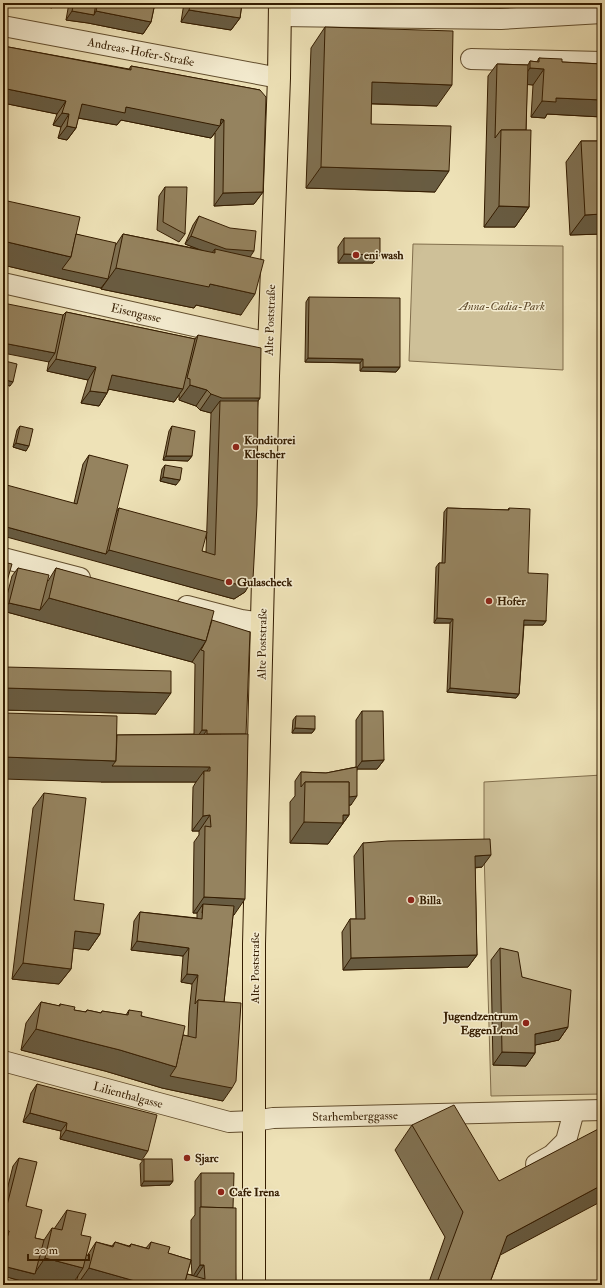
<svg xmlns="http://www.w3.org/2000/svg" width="605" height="1288" font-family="'IM FELL Double Pica',serif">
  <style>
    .green { fill: #cec098; stroke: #816e4c }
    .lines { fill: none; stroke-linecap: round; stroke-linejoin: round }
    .minor-casing { stroke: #624e2e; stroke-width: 22 }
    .major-casing { stroke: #341c00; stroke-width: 24 }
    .minor { stroke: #f4ecd0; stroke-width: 20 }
    .major { stroke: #eee2b7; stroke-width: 22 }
    .wall { fill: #807152; stroke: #341c00; fill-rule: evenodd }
    .shaded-wall { fill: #685c42; stroke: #341c00 }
    .building { fill: #95835f; stroke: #341c00 }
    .poi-dot { fill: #8f2418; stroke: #f4ecd0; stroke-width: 1.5 }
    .labels { text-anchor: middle; stroke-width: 3; stroke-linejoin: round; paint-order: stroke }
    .street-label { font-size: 12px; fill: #341c00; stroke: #f4ecd0 }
    .poi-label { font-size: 12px; font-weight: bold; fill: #341c00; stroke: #f4ecd0; text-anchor: start }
    .park-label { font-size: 12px; font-style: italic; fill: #624d2e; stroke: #f4ecd0 }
  </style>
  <rect width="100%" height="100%" fill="#eee2b7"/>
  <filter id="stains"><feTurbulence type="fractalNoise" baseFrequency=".005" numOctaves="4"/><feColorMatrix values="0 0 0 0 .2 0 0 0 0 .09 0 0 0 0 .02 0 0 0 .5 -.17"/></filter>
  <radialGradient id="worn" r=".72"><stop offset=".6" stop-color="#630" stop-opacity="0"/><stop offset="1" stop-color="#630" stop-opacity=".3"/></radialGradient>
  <g class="green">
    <polygon points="413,244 563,246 563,370 409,361"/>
    <polygon points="602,775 602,1094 491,1096 484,851 484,782"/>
  </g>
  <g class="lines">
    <g class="minor-casing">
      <g id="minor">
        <polyline points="280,16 501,19 602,13"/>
        <polyline points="3,26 279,78"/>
        <polyline points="471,59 602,62"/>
        <polyline points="3,283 269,343"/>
        <polyline points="3,558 80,578"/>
        <polyline points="187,606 241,620 262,623"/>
        <polyline points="3,1061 229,1122 254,1121 273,1118 602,1110"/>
        <polyline points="536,1164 552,1155 566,1141 574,1111"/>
      </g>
    </g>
    <g class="major-casing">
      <polyline id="major" points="254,1285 254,944 268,376 279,78 280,3"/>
    </g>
    <use href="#minor" class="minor"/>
    <use href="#major" class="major"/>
  </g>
  <g class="wall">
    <polygon points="69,3 155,3 151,22 143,34 88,23 66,20"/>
    <polygon points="184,3 242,3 240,18 231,30 181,22"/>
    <polygon points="325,27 437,106 371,104 371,124 435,192 306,188 311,48"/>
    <polygon points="3,46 129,69 131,66 260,90 263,192 254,204 214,206 215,133 211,138 121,120 117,125 78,118 76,128 67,140 58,138 61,127 53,125 57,114 3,103"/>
    <polygon points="539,58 562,62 602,64 602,117 547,114 545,118 531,117 533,85 527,84 526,130 529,207 515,227 484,227 488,76 497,64 528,65 530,61 537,62"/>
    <polygon points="602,135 602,234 570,235 566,162 581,141 597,141 600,136"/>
    <polygon points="165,187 185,234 179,242 157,230 159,196"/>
    <polygon points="3,200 76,234 115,246 123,234 198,249 185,244 193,225 199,216 250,257 241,315 196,305 194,308 101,289 101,288 3,265"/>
    <polygon points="344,238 380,255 373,263 338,263 338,247"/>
    <polygon points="309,297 400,367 396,372 360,371 360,363 305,362 306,302"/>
    <polygon points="66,312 195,339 198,335 260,398 258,401 245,592 234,599 100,562 74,503 83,464 89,455 116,512 119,508 202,551 206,552 211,413 200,410 196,406 179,400 179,395 174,402 109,389 107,393 99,406 81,403 88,380 47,371 49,361 49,362 63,315"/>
    <polygon points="5,361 10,386 3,384 3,365"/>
    <polygon points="20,426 26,451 13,447 17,430"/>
    <polygon points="172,426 192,456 188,461 163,460 169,431"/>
    <polygon points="165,465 176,485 160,481 162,469"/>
    <polygon points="447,508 508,510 509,508 528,573 546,621 543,625 524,625 519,694 516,698 447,692 450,623 434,623 436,567 439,563 442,563 444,512"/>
    <polygon points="18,568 48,581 56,568 212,620 234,915 233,915 224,1002 223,1101 162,1088 105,1071 21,1050 26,1023 41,1002 59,1006 60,1004 74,1010 85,1012 87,1010 101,1013 102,1011 126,1015 129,1010 183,1035 188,1036 189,1013 192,984 181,982 183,956 131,950 134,921 140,912 197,918 197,913 193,913 194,842 199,835 199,831 192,831 193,787 196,782 101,782 117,735 194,734 195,664 192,662 3,611 12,576"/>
    <polygon points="5,667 156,714 3,710 3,670"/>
    <polygon points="362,711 384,760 377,769 357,769 351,805 349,805 349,815 328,844 290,843 290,802 295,796 295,781 301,772 326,773 356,767 356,720"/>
    <polygon points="296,716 315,729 312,733 292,733 293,720"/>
    <polygon points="44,793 74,900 100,934 89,950 73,948 71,969 59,984 12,979 33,808"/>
    <polygon points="363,843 482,867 475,868 477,955 468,967 343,970 342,932 350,919 356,919 354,856"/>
    <polygon points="500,948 522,977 568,1027 559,1040 535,1045 535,1053 526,1066 493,1065 491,960"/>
    <polygon points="37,1084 142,1160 60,1139 61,1131 23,1122 31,1093"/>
    <polygon points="412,1125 500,1256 489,1285 428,1285 445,1237 395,1150"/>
    <path d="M19 1158 26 1206 35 1238 44 1240 52 1228 54 1229 67 1210 81 1235 87 1256 96 1242 112 1246 115 1242 129 1246 131 1244 146 1248 151 1242 168 1253 191 1260V1220L195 1215V1181L201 1173 233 1208 236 1285H75L78 1276 32 1280 29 1283 3 1276V1206L13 1166ZM191 1260 192 1275 187 1274Z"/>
    <polygon points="144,1159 173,1181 170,1185 141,1186 140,1164"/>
  </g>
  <g class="shaded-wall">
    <polygon points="34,3 55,3 52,8 33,4"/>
    <polygon points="189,10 240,18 231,30 181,22"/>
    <polygon points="72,11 94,15 96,11 151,22 143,34 88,23 66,20"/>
    <polygon points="530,68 544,69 533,85 519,84"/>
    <polygon points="372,82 452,85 437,106 358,103"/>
    <polygon points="7,89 66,101 57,114 3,103 3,96"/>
    <polygon points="556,98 602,100 602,117 547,114 545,118 531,117 542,101"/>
    <polygon points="82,104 126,107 224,120 211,138 121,120 117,125 73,117"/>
    <polygon points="62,113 69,114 61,127 53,125"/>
    <polygon points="67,126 76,128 67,140 58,138"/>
    <polygon points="321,167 449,171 435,192 306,188"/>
    <polygon points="263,192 254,204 214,206 223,193"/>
    <polygon points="499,206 529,207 515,227 484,227"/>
    <polygon points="602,214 602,234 570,235 585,215"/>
    <polygon points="191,236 254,251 248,260 215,253 215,249 211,254 185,244"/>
    <polygon points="3,241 71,257 108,279 101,288 3,265"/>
    <polygon points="344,254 380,255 373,263 338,263"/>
    <polygon points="116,268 210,284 255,294 241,315 196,305 194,308 101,289"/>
    <polygon points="3,343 55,353 49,362 3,353"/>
    <polygon points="308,358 363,359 360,363 305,362"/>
    <polygon points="56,359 96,367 88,380 47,371"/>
    <polygon points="363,367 400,367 396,372 360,371"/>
    <polygon points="112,375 183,389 174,402 103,388"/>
    <polygon points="3,379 13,382 10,386 3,384"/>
    <polygon points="190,385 207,390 196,406 179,400"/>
    <polygon points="90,391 107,393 99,406 81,403"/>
    <polygon points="211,394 260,398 249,414 220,401 211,413 200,410"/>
    <polygon points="16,443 29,446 26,451 13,447"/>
    <polygon points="166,456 192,456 188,461 163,460"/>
    <polygon points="163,477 180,480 176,485 160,481"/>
    <polygon points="3,526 106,554 109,550 253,579 245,592 234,599 3,536"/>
    <polygon points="49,598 206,641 192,662 3,611 9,603 40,610"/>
    <polygon points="437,618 453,619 450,623 434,623"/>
    <polygon points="524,620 546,621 543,625 521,625"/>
    <polygon points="5,688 171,693 156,714 3,710 3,691"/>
    <polygon points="450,688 519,694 516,698 447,692"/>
    <polygon points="295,728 315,729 312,733 292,733"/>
    <polygon points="202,730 207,730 198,742 194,742"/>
    <polygon points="3,757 116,761 210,767 204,775 204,771 196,782 101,782 3,779"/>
    <polygon points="384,760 377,769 356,769 362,761"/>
    <polygon points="357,796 351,805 335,806 341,797"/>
    <polygon points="210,815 199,831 192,831 203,816"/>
    <polygon points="343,815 349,815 328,844 290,843 304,822"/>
    <polygon points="491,855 482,867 466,868 475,856"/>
    <polygon points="204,897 245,899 234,915 202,913 203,904 197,913 193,913"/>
    <polygon points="75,931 100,934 89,950 64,947"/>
    <polygon points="137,941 189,948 183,956 131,950"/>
    <polygon points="477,955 468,967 343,970 351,958"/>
    <polygon points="23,963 71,969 59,984 12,979"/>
    <polygon points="187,974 198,975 192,984 181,982"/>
    <polygon points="568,1027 559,1040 526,1047 535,1034"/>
    <polygon points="36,1029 120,1050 176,1067 232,1088 223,1101 162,1088 105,1071 21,1050"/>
    <polygon points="502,1052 535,1053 526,1066 493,1065"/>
    <polygon points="30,1113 67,1123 61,1131 23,1122"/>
    <polygon points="66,1130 148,1151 142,1160 60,1139"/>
    <polygon points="144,1181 173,1181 170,1185 141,1186"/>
    <polygon points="602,1185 602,1201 489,1261 507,1236"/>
    <polygon points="45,1258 83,1268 72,1285 53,1285 32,1280 29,1283 3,1276 3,1266 34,1274"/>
    <polygon points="200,1265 204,1265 196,1277 192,1278"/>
    <polygon points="89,1268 149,1285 77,1285"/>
  </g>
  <g class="building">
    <polygon points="74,3 96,3 94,15 72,11"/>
    <polygon points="98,3 155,3 151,22 96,11"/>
    <polygon points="191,3 242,3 240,18 189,10"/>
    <polygon points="325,27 453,31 452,85 372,82 371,124 451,126 449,171 321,167"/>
    <polygon points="3,46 131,70 131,66 260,90 266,97 263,192 223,193 224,120 221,119 220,126 126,107 125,113 82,104 76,128 67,126 69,114 62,113 66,101 7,89 4,102 3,102"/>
    <polygon points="539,58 562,59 562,62 602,64 602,100 556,98 556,102 542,101 544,69 530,68 530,61 539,62"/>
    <polygon points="497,64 528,65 526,130 501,130 495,138"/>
    <polygon points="501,130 531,130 529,207 499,206"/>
    <polygon points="602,135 602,214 585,215 581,141 601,141 600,136"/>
    <polygon points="165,187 187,187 185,234 163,222"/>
    <polygon points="3,200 80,217 71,257 3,241"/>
    <polygon points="199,216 230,228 256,231 254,251 226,249 191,236"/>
    <polygon points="76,234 116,243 108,279 62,269 71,257"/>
    <polygon points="123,234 215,253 215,249 264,260 255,294 210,284 209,287 116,268"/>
    <polygon points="344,238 380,238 380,255 344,254"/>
    <polygon points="309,297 400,298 400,367 363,367 363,359 308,358"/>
    <polygon points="3,303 63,315 55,353 3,343"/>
    <polygon points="66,312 195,339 183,389 112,375 107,393 90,391 96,367 56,359"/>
    <polygon points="198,335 261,348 260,398 222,398 211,394 207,390 190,385 190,379 187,378"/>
    <polygon points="5,361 17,364 13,382 3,379 3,372"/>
    <polygon points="220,401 258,401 257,505 253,579 243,586 109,550 119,508 207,532 202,551 215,555"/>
    <polygon points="20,426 33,429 29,446 16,443"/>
    <polygon points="172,426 195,431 192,456 166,456"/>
    <polygon points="89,455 128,465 106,554 3,526 3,484 77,504"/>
    <polygon points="165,465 182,468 180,480 163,477"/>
    <polygon points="447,508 509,510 509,508 530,509 528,573 548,574 546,621 524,620 519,694 450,688 453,619 437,618 439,563 445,563"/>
    <polygon points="3,562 12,564 3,595 7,596 3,609"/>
    <polygon points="18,568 49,575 40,610 9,603"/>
    <polygon points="56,568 214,611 206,641 49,598"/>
    <polygon points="212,620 250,632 246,734 207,734 207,730 202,730 204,651 201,650 206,641"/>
    <polygon points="5,667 171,671 171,693 5,688"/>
    <polygon points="362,711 383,711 384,760 362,761"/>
    <polygon points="3,713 117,716 116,761 3,757"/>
    <polygon points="296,716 315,716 315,729 295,728"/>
    <polygon points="248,734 245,899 204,897 205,826 211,827 210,815 203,816 204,771 210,771 210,767 112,766 116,761 117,735"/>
    <polygon points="357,767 357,796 349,797 349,782 305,782 301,787 301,772 326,773"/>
    <polygon points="305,782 349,782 349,815 343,815 343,823 304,822"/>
    <polygon points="44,793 86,798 74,900 104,904 100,934 75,931 71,969 23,963"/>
    <polygon points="490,839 491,855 475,856 477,955 351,958 350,919 365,919 363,843 388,841"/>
    <polygon points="203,904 234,906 224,1002 198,1000 195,1004 198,975 187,974 189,948 137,941 140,912 202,919"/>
    <polygon points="500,948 518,952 522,977 571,990 568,1027 535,1034 535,1053 502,1052"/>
    <polygon points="198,1000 241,1003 236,1081 232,1088 170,1076 176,1067 183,1035 196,1038"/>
    <polygon points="41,1002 60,1006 60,1004 75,1007 74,1010 86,1012 87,1010 101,1013 102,1011 128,1015 129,1010 142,1012 141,1016 185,1026 176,1067 120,1050 36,1029"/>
    <polygon points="37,1084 157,1115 148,1151 66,1130 67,1123 30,1113"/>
    <polygon points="454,1105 499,1181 602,1127 602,1185 507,1236 489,1285 436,1285 463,1212 412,1125"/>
    <polygon points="19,1158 37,1162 26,1206 42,1210 35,1238 44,1240 35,1274 3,1266 3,1253 9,1231 3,1229 3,1221"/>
    <polygon points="144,1159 172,1159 173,1181 144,1181"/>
    <polygon points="201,1173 234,1173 233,1208 201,1207"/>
    <polygon points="200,1207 236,1208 236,1285 184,1285 187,1274 205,1279 204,1265 200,1265"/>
    <polygon points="67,1210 86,1214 81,1235 91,1237 83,1268 45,1258 52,1228 62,1230"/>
    <polygon points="3,1229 9,1231 3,1252"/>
    <polygon points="96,1242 113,1247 115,1242 130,1247 131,1244 149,1249 151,1242 170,1247 168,1253 191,1260 184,1285 149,1285 89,1268"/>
  </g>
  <g class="poi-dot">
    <circle cx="356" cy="255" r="4"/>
    <circle cx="236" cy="447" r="4"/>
    <circle cx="229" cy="582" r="4"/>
    <circle cx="489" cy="601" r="4"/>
    <circle cx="411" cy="900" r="4"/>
    <circle cx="526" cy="1023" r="4"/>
    <circle cx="187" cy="1158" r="4"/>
    <circle cx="221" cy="1192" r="4"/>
  </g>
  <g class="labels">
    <g class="street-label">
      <text transform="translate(141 52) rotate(11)" y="4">Andreas-Hofer-Straße</text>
      <text transform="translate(136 313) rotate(13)" y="4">Eisengasse</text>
      <text transform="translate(270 320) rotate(-88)" y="4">Alte Poststraße</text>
      <text transform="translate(262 644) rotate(-89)" y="4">Alte Poststraße</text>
      <text transform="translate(255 968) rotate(-90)" y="4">Alte Poststraße</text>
      <text transform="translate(128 1095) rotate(15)" y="4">Lilienthalgasse</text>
      <text transform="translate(355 1116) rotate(-1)" y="4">Starhemberggasse</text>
    </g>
    <g class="poi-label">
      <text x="364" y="259">eni wash</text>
      <text x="244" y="444">Konditorei<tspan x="244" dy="14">Klescher</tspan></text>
      <text x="237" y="586">Gulascheck</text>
      <text x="497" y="605">Hofer</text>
      <text x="419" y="904">Billa</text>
      <text x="518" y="1020" text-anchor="end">Jugendzentrum<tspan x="518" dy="14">EggenLend</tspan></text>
      <text x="195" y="1162">Sjarc</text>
      <text x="229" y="1196">Cafe Irena</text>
    </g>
    <g class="park-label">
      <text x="502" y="310">Anna-Cadia-Park</text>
    </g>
  </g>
  <rect width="605" height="1288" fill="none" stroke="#eee2b7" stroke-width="16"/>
  <rect x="4" y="4" width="597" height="1280" fill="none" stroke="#341c00" stroke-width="2"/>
  <rect x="8" y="8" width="589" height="1272" fill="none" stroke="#341c00"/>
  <path d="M28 1254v6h61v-6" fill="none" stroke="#341c00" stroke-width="2"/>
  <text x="34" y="1254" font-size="12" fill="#341c00" stroke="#f4ecd0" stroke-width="3" paint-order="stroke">20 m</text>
  <rect width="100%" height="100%" filter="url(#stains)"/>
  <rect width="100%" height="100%" fill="url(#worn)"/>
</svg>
